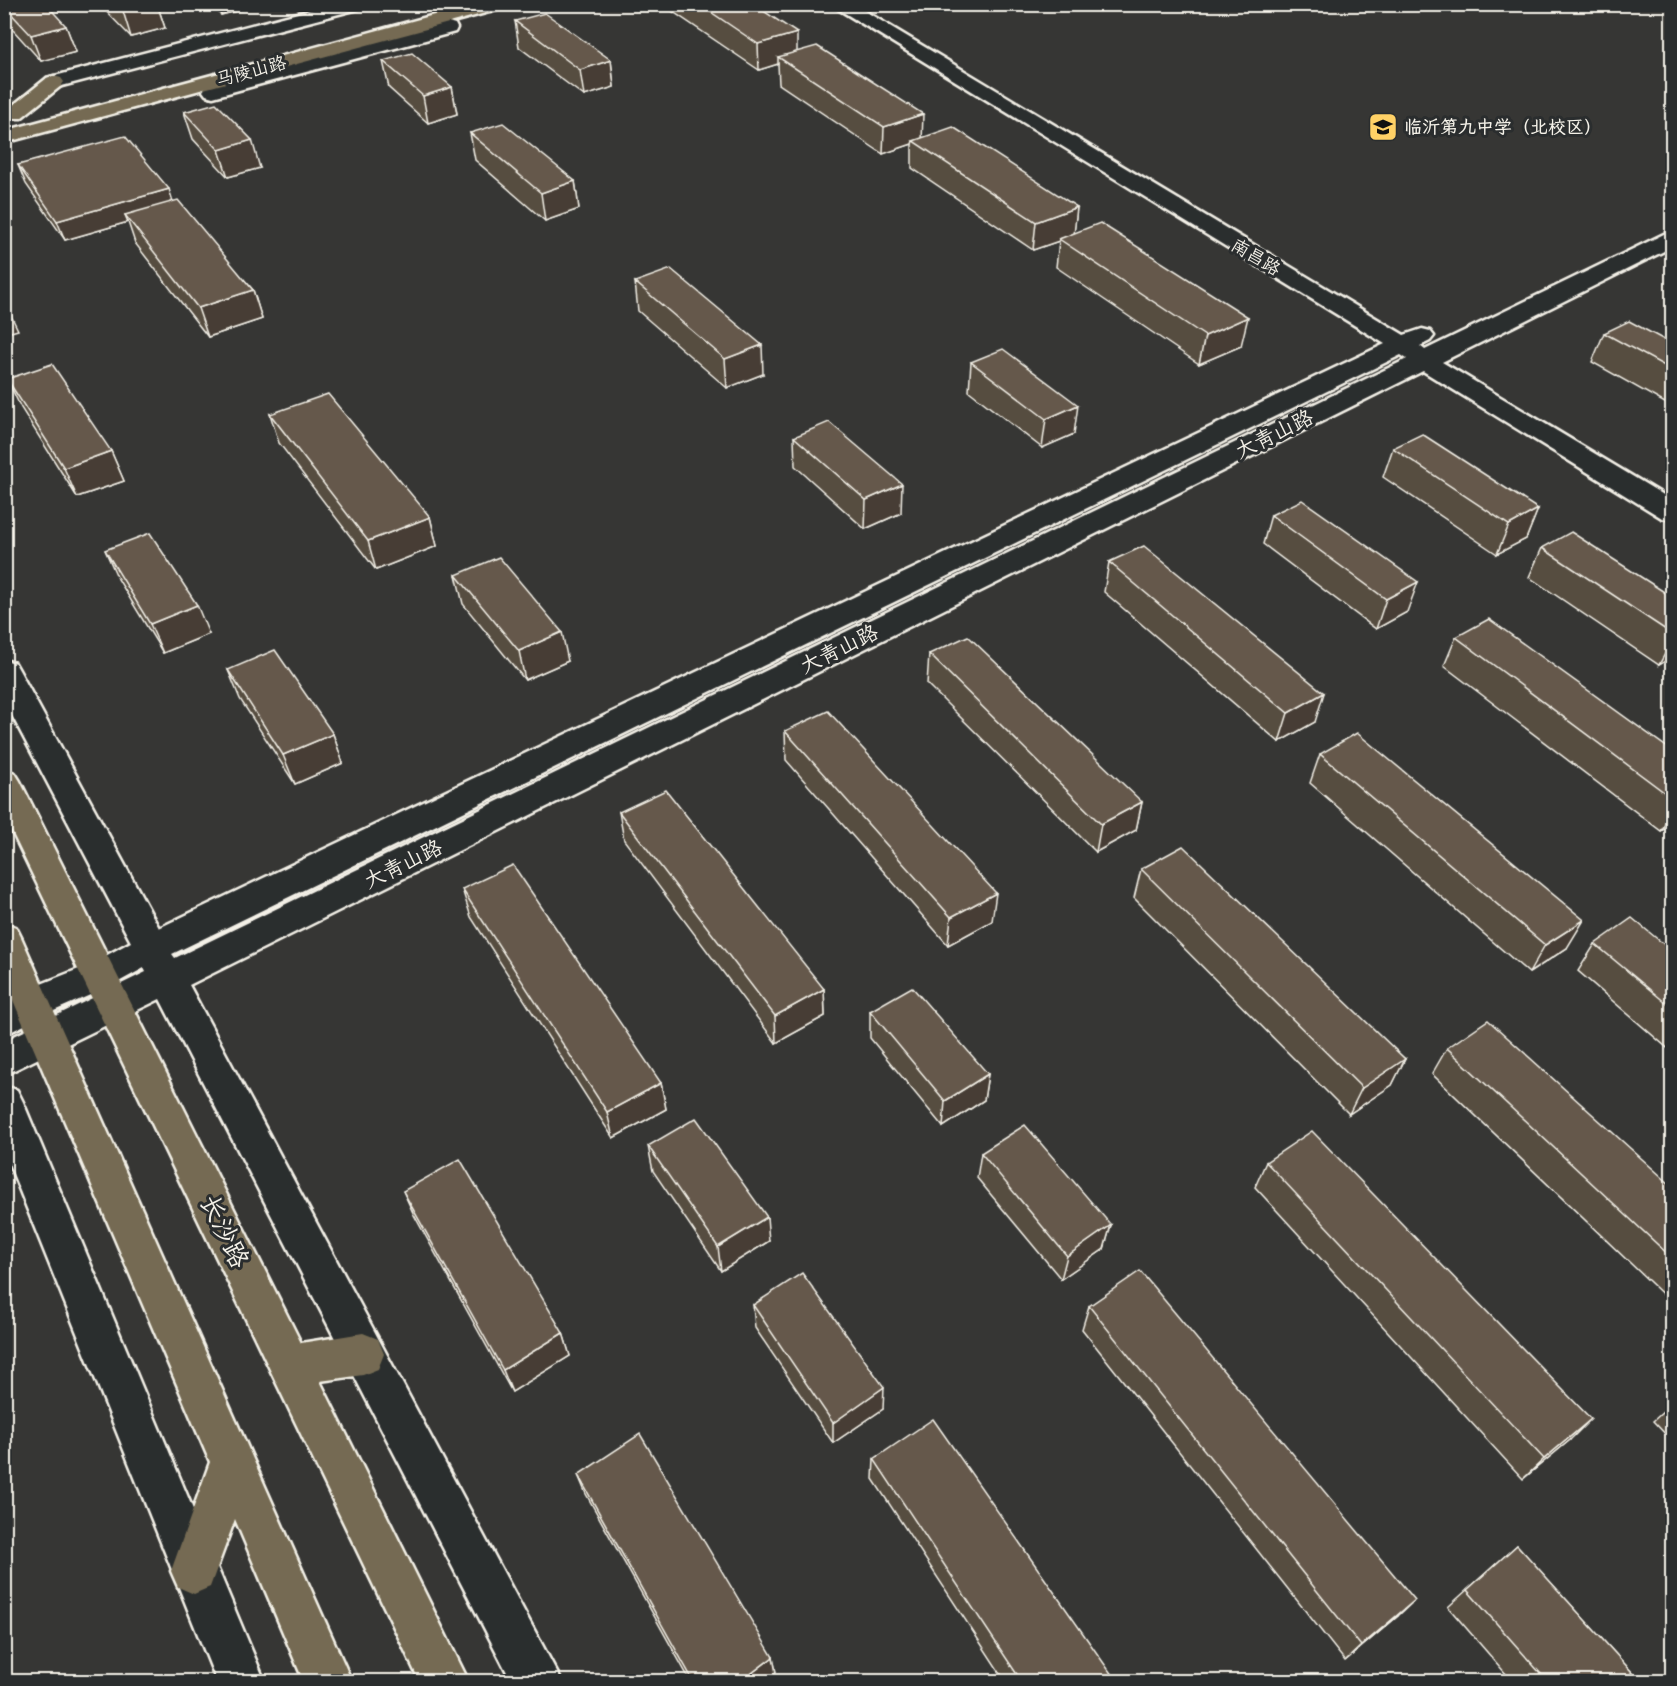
<svg xmlns="http://www.w3.org/2000/svg" width="1677" height="1686" font-family="'Playpen Sans','LXGW WenKai TC',sans-serif">
  <style>
    .lines { fill: none; stroke-linecap: round; stroke-linejoin: round }
    .minor-casing { stroke: #f4f1e8; stroke-width: 5 }
    .major-casing { stroke: #f4f1e8; stroke-width: 5 }
    .minor { fill: #2a2d2e; fill-rule: evenodd }
    .major { fill: #746b52; fill-rule: evenodd }
    .wall { fill: #574d41; stroke: #f4f1e8; stroke-width: 1.5 }
    .shaded-wall { fill: #473e35; stroke: #f4f1e8; stroke-width: 1.5 }
    .building { fill: #65594c; stroke: #f4f1e8; stroke-width: 1.5 }
    .labels { text-anchor: middle; stroke-width: 6; stroke-linejoin: round; paint-order: stroke }
    .far-street-label { font-size: 18px; fill: #f4f1e8; stroke: #2a2d2e }
    .far-poi-label { font-size: 18px; font-weight: bold; fill: #f4f1e8; stroke: #2a2d2e; text-anchor: start }
    .street-label { font-size: 21px; fill: #f4f1e8; stroke: #2a2d2e }
    .near-street-label { font-size: 26px; fill: #f4f1e8; stroke: #2a2d2e }
  </style>
  <rect width="100%" height="100%" fill="#363634"/>
  <filter id="ink" filterUnits="userSpaceOnUse"><feTurbulence type="fractalNoise" baseFrequency=".0167" numOctaves="2"/><feDisplacementMap in="SourceGraphic" scale="12" xChannelSelector="R" yChannelSelector="G"/><feConvolveMatrix kernelMatrix="1 2 1 2 8 2 1 2 1" color-interpolation-filters="sRGB"/></filter>
  <g filter="url(#ink)">
    <g class="lines">
      <g class="minor-casing">
        <g id="minor">
          <polygon points="333,4 365,4 362,8 54,88 47,86 44,82 47,78"/>
          <path d="M830 4H853L1404 335 1422 329 1430 331 1434 336 1430 341 1420 346 1425 350 1664 234 1672 232V247L1442 362 1672 500V520L1662 518 1423 371 189 985 562 1682H512L160 999 4 1075V1041L146 972 144 968 113 985 47 1014 4 1035V1002L21 992 89 965 131 942 4 700V660L15 663 19 670 159 928 1385 344ZM1401 355 1407 359 175 958 172 954Z"/>
          <polygon points="448,22 455,24 457,28 455,32 213,97 206,95 203,91 206,87"/>
          <polygon points="4,1086 17,1090 23,1102 265,1682 217,1682 4,1151"/>
        </g>
      </g>
      <g class="major-casing">
        <g id="major">
          <polygon points="475,4 507,4 504,8 4,143 4,131"/>
          <polygon points="54,76 61,78 64,82 61,86 21,118 7,118 4,113 7,110 47,78"/>
          <polygon points="4,769 15,773 20,781 301,1343 363,1333 378,1339 384,1354 378,1369 363,1375 320,1381 469,1682 420,1682 4,815"/>
          <polygon points="4,923 16,927 21,937 352,1682 304,1682 235,1519 210,1587 194,1594 178,1587 171,1571 210,1462 4,979"/>
        </g>
      </g>
      <use href="#minor" class="minor"/>
      <use href="#major" class="major"/>
    </g>
    <g class="wall">
      <polygon points="4,4 66,26 76,52 41,61 4,20"/>
      <polygon points="99,4 157,4 165,28 131,37"/>
      <polygon points="210,4 253,4 253,7 221,15"/>
      <polygon points="669,4 753,4 797,52 922,137 1077,207 1074,233 1241,346 1199,364 1056,267 1059,241 1033,250 912,168 912,144 883,154 779,84 778,64 759,70 669,9"/>
      <polygon points="515,21 611,60 614,87 584,96 519,47"/>
      <polygon points="383,61 452,87 457,114 428,123 389,88"/>
      <polygon points="184,112 260,168 228,177 193,139"/>
      <polygon points="470,133 575,181 579,209 545,221 475,160"/>
      <polygon points="18,165 173,201 253,290 262,319 208,337 135,243 128,222 65,240 26,184"/>
      <polygon points="635,282 763,374 727,388 638,311"/>
      <polygon points="1604,333 1672,344 1672,407 1592,362"/>
      <polygon points="971,362 1074,434 1042,448 969,391"/>
      <polygon points="7,379 111,451 124,481 77,497 21,408"/>
      <polygon points="270,414 430,517 437,546 376,570 279,443"/>
      <polygon points="794,437 901,513 865,529 795,466"/>
      <polygon points="1393,448 1538,509 1526,539 1497,554 1383,477"/>
      <polygon points="1271,515 1407,612 1376,629 1263,544"/>
      <polygon points="1542,548 1672,597 1672,657 1659,665 1529,577"/>
      <polygon points="105,550 209,634 163,653 118,579"/>
      <polygon points="1109,562 1315,722 1279,742 1104,592"/>
      <polygon points="456,575 568,661 525,680 463,604"/>
      <polygon points="1456,637 1672,751 1672,824 1661,831 1444,666"/>
      <polygon points="929,654 1142,802 1136,830 1096,852 927,684"/>
      <polygon points="228,670 333,734 343,763 295,784 240,699"/>
      <polygon points="785,731 992,921 948,945 786,760"/>
      <polygon points="1320,754 1567,948 1529,973 1310,783"/>
      <polygon points="619,812 824,989 825,1016 776,1043 624,840"/>
      <polygon points="1141,869 1405,1059 1392,1085 1349,1114 1134,898"/>
      <polygon points="462,889 661,1083 666,1109 613,1138 471,917"/>
      <polygon points="1595,944 1672,951 1672,1052 1578,971"/>
      <polygon points="870,1011 988,1074 984,1100 943,1127 870,1038"/>
      <polygon points="1447,1048 1672,1186 1672,1303 1432,1074"/>
      <polygon points="648,1146 769,1241 721,1271 653,1171"/>
      <polygon points="981,1153 1111,1225 1104,1249 1061,1279 977,1178"/>
      <polygon points="1266,1162 1570,1440 1523,1479 1255,1187"/>
      <polygon points="403,1191 563,1333 570,1356 512,1392 414,1215"/>
      <polygon points="753,1305 883,1409 833,1443 755,1328"/>
      <polygon points="1089,1306 1398,1616 1345,1661 1082,1329"/>
      <polygon points="1672,1404 1672,1441 1653,1421"/>
      <polygon points="874,1459 1117,1682 1006,1682 873,1479"/>
      <polygon points="578,1475 773,1657 776,1673 763,1682 691,1682 586,1494"/>
      <polygon points="1517,1545 1641,1682 1513,1682 1448,1607"/>
    </g>
    <g class="shaded-wall">
      <polygon points="149,4 157,4 165,28 131,37 123,11"/>
      <polygon points="218,4 253,4 253,7 221,15"/>
      <polygon points="66,26 76,52 41,61 31,35"/>
      <polygon points="797,33 797,59 778,57 778,64 759,70 758,44"/>
      <polygon points="611,60 614,87 584,96 580,70"/>
      <polygon points="452,87 457,114 428,123 423,96"/>
      <polygon points="923,114 922,141 913,141 912,144 883,154 884,127"/>
      <polygon points="252,140 260,168 228,177 219,150"/>
      <polygon points="575,181 579,209 545,221 541,193"/>
      <polygon points="169,189 175,208 125,215 128,222 65,240 57,221"/>
      <polygon points="1077,207 1074,235 1059,239 1059,241 1033,250 1036,222"/>
      <polygon points="253,290 262,319 208,337 198,308"/>
      <polygon points="4,301 18,330 4,334"/>
      <polygon points="1248,317 1241,346 1199,364 1205,336"/>
      <polygon points="762,345 763,374 727,388 725,359"/>
      <polygon points="1078,405 1074,434 1042,448 1046,419"/>
      <polygon points="111,451 124,481 77,497 64,468"/>
      <polygon points="902,484 901,513 865,529 866,500"/>
      <polygon points="1538,509 1526,539 1497,554 1509,525"/>
      <polygon points="430,517 437,546 376,570 368,541"/>
      <polygon points="1418,582 1407,612 1376,629 1386,599"/>
      <polygon points="197,605 209,634 163,653 150,624"/>
      <polygon points="562,632 568,661 525,680 519,651"/>
      <polygon points="1672,641 1672,657 1659,665"/>
      <polygon points="1324,693 1315,722 1279,742 1288,713"/>
      <polygon points="333,734 343,763 295,784 283,755"/>
      <polygon points="1142,802 1136,830 1096,852 1101,824"/>
      <polygon points="1672,813 1672,824 1661,831"/>
      <polygon points="996,893 992,921 948,945 951,917"/>
      <polygon points="1584,920 1567,948 1529,973 1545,945"/>
      <polygon points="824,989 825,1016 776,1043 775,1016"/>
      <polygon points="1405,1059 1392,1085 1349,1114 1362,1088"/>
      <polygon points="988,1074 984,1100 943,1127 945,1101"/>
      <polygon points="661,1083 666,1109 613,1138 607,1112"/>
      <polygon points="767,1217 769,1241 721,1271 718,1247"/>
      <polygon points="1111,1225 1104,1249 1061,1279 1067,1256"/>
      <polygon points="563,1333 570,1356 512,1392 503,1370"/>
      <polygon points="884,1387 883,1409 833,1443 833,1423"/>
      <polygon points="1591,1419 1570,1440 1523,1479 1544,1459"/>
      <polygon points="1415,1600 1398,1616 1345,1661 1361,1646"/>
      <polygon points="773,1657 776,1673 763,1682 740,1682"/>
    </g>
    <g class="building">
      <polygon points="4,4 46,4 66,26 31,35 4,6"/>
      <polygon points="116,4 149,4 123,11"/>
      <polygon points="699,4 753,4 797,33 758,44"/>
      <polygon points="545,13 611,60 580,70 515,21"/>
      <polygon points="817,46 923,114 884,127 778,57"/>
      <polygon points="412,53 452,87 423,96 383,61"/>
      <polygon points="216,103 252,140 219,150 184,112"/>
      <polygon points="503,123 575,181 541,193 470,133"/>
      <polygon points="953,127 1077,207 1036,222 913,141"/>
      <polygon points="125,136 169,189 57,221 18,165"/>
      <polygon points="178,200 253,290 198,308 125,215"/>
      <polygon points="1100,223 1248,317 1205,336 1059,239"/>
      <polygon points="671,269 762,345 725,359 635,282"/>
      <polygon points="1629,321 1672,344 1672,370 1604,333"/>
      <polygon points="1003,349 1078,405 1046,419 971,362"/>
      <polygon points="52,364 111,451 64,468 7,379"/>
      <polygon points="328,394 430,517 368,541 270,414"/>
      <polygon points="829,422 902,484 866,500 794,437"/>
      <polygon points="1422,434 1538,509 1509,525 1393,448"/>
      <polygon points="1302,500 1418,582 1386,599 1271,515"/>
      <polygon points="1571,532 1672,597 1672,634 1542,548"/>
      <polygon points="150,533 197,605 150,624 105,550"/>
      <polygon points="1144,546 1324,693 1288,713 1109,562"/>
      <polygon points="499,557 562,632 519,651 456,575"/>
      <polygon points="1489,619 1672,751 1672,798 1456,637"/>
      <polygon points="968,636 1142,802 1101,824 929,654"/>
      <polygon points="275,650 333,734 283,755 228,670"/>
      <polygon points="828,711 996,893 951,917 785,731"/>
      <polygon points="1357,733 1584,920 1545,945 1320,754"/>
      <polygon points="666,790 824,989 775,1016 619,812"/>
      <polygon points="1183,846 1405,1059 1362,1088 1141,869"/>
      <polygon points="513,865 661,1083 607,1112 462,889"/>
      <polygon points="1632,918 1672,951 1672,1008 1595,944"/>
      <polygon points="912,987 988,1074 945,1101 870,1011"/>
      <polygon points="1488,1020 1672,1186 1672,1258 1447,1048"/>
      <polygon points="696,1118 767,1217 718,1247 648,1146"/>
      <polygon points="1025,1125 1111,1225 1067,1256 981,1153"/>
      <polygon points="1312,1131 1591,1419 1544,1459 1266,1162"/>
      <polygon points="460,1159 563,1333 503,1370 403,1191"/>
      <polygon points="1140,1271 1415,1600 1361,1646 1089,1306"/>
      <polygon points="802,1273 884,1387 833,1423 753,1305"/>
      <polygon points="933,1419 1117,1682 1022,1682 874,1459"/>
      <polygon points="640,1434 773,1657 740,1682 694,1682 578,1475"/>
      <polygon points="1517,1545 1641,1682 1548,1682 1467,1590"/>
    </g>
  </g>
  <defs>
    <g id="school-square" transform="scale(1.5)"><rect x="-9" y="-9" width="18" height="18" rx="4" fill="#ffd166" stroke="#2a2d2e"/><path d="M0-5L7-2L0 1L-7-2ZM-4 1L0 2.5L4 1V4Q0 6-4 4Z" fill="#111"/></g>
  </defs>
  <g fill-rule="evenodd">
    <use href="#school-square" x="1383" y="127"/>
  </g>
  <g class="labels">
    <g class="far-street-label">
      <text transform="translate(251 71) rotate(-15)" y="6">马陵山路</text>
      <text transform="translate(1256 257) rotate(31)" y="6">南昌路</text>
    </g>
    <g class="far-poi-label">
      <text x="1404" y="133">临沂第九中学（北校区）</text>
    </g>
    <g class="street-label">
      <text transform="translate(1274 434) rotate(-26)" y="7">大青山路</text>
      <text transform="translate(839 649) rotate(-26)" y="7">大青山路</text>
      <text transform="translate(403 864) rotate(-26)" y="7">大青山路</text>
    </g>
    <g class="near-street-label">
      <text transform="translate(225 1231) rotate(64)" y="9">长沙路</text>
    </g>
  </g>
  <rect width="1677" height="1686" fill="none" stroke="#2a2d2e" stroke-width="24"/>
  <rect x="12" y="12" width="1653" height="1662" fill="none" stroke="#f4f1e8" stroke-width="2" filter="url(#ink)"/>
</svg>
